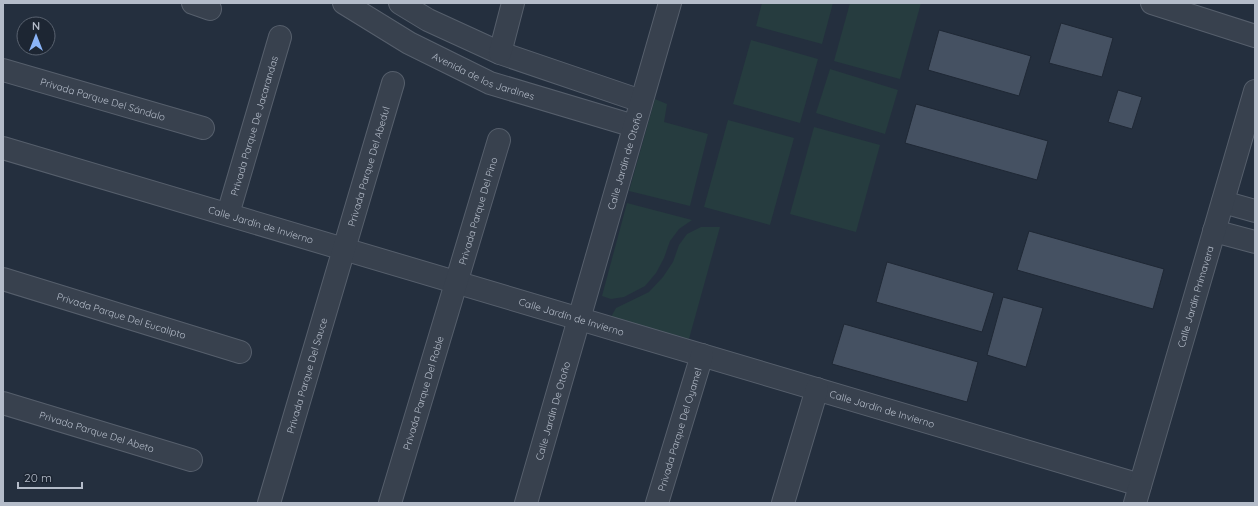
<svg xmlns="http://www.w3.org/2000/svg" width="1258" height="506" font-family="Quicksand,sans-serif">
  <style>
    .green { fill: #263c3f }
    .building { fill: #455162; stroke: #1f2835 }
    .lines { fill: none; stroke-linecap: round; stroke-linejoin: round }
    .minor-casing { stroke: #565f6c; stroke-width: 24 }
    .minor { stroke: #38414e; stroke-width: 22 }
    .labels { text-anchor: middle; stroke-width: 3; stroke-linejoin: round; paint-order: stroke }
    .street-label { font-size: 10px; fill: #b4bcc9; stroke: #1d2633 }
  </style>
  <rect width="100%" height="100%" fill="#242f3e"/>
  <g class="green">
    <polygon points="762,3 833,3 822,44 756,26"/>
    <polygon points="850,3 921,3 900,79 834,61"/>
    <polygon points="751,40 818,59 800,123 733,104"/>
    <polygon points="830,69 898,90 885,134 816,113"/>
    <polygon points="655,99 667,104 664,122 708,134 690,206 629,191"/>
    <polygon points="728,120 794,138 770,225 704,207"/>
    <polygon points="814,127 880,145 856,232 790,214"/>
    <polygon points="627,203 692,220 679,229 670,241 664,258 656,273 645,286 624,297 611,299 602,296"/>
    <polygon points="701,227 720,227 689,339 611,317 616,308 649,292 663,277 673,262 679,245 687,234"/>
  </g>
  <g class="building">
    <polygon points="1061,23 1113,38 1102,77 1049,63"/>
    <polygon points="939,30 1031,56 1019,96 928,70"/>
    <polygon points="1118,90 1142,97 1132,129 1108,122"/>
    <polygon points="916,104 1048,141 1037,180 905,143"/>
    <polygon points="1029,231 1164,269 1153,309 1017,270"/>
    <polygon points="887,262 994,293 982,332 876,302"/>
    <polygon points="1003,297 1043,308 1026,367 987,355"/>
    <polygon points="844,324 978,362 967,402 832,364"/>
  </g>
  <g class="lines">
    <g class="minor-casing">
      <g id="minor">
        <polyline points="193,3 210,9"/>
        <path id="s1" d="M344 3 409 43 490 83 634 126"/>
        <polyline points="400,3 428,20 500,53 641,101"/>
        <polyline points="1152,3 1255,36"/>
        <polyline points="500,53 513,3"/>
        <path id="s2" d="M3 70 203 128"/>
        <path id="s3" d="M3 148 1140 485"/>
        <polyline points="1223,202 1255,211"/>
        <path id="s4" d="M228 214 280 37"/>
        <polyline points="1214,231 1255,242"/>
        <path id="s5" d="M3 279 240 352"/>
        <path id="s6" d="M3 403 191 460"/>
        <path id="s7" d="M269 503 393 83"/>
        <path id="s8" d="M390 503 499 140"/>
        <path id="s9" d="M526 503 670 3"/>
        <path id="s10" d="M657 503 702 355"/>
        <polyline points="783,503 817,389"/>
        <path id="s11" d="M1135 503 1255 91"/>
      </g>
    </g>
    <use href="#minor" class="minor"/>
  </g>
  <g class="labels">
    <g class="street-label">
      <text dy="4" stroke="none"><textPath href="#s1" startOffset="158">Avenida de los Jardines</textPath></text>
      <text dy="4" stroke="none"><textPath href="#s2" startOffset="104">Privada Parque Del Sándalo</textPath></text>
      <text dy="4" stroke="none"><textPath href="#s4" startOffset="92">Privada Parque De Jacarandas</textPath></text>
      <text dy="4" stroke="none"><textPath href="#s9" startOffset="356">Calle Jardín de Otoño</textPath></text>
      <text dy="4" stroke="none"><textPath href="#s7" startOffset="351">Privada Parque Del Abedul</textPath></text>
      <text dy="4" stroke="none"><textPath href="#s8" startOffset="305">Privada Parque Del Pino</textPath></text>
      <text dy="4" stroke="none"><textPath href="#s3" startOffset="269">Calle Jardín de Invierno</textPath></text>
      <text dy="4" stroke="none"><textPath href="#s11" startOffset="215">Calle Jardín Primavera</textPath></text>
      <text dy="4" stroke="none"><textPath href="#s5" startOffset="124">Privada Parque Del Eucalipto</textPath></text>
      <text dy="4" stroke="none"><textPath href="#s3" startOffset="593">Calle Jardín de Invierno</textPath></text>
      <text dy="4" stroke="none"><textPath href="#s7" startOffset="133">Privada Parque Del Sauce</textPath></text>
      <text dy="4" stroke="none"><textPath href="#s8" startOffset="115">Privada Parque Del Roble</textPath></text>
      <text dy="4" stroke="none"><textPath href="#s3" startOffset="917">Calle Jardín de Invierno</textPath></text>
      <text dy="4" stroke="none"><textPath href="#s9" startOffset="96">Calle Jardín De Otoño</textPath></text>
      <text dy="4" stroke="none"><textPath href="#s10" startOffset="77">Privada Parque Del Oyamel</textPath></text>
      <text dy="4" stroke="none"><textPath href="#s6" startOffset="98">Privada Parque Del Abeto</textPath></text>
    </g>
  </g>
  <rect width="1258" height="506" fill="none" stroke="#b4bcc9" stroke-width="8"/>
  <g transform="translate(36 36)"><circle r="19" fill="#1d2633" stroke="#59626f"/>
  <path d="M0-3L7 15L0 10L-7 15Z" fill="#8ab4f8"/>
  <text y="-6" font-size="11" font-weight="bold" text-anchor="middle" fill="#b4bcc9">N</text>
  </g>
  <path d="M18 482v6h64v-6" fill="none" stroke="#b4bcc9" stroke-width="2"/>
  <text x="24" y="482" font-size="12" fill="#b4bcc9" stroke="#1d2633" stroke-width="3" paint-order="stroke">20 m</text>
</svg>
